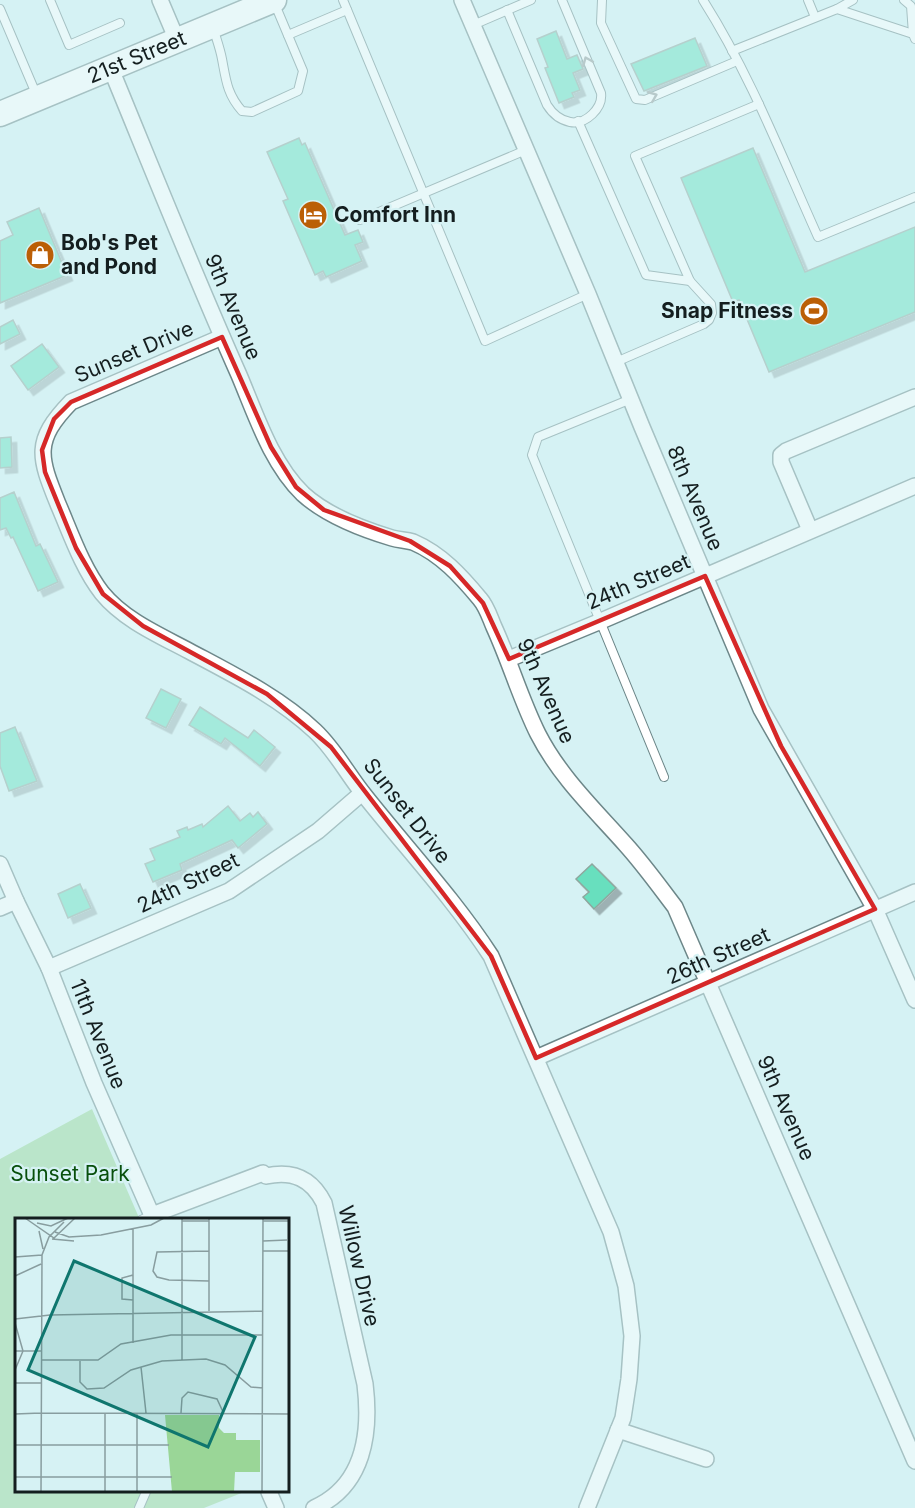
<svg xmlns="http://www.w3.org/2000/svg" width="915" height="1508" font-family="Inter,sans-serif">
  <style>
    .green { fill: #9ad697 }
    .building { fill: #67dfbe; stroke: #8ea79e; stroke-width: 1.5; filter: url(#shadow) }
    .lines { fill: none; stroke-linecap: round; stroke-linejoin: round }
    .service-casing { stroke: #6d8789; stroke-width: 10 }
    .minor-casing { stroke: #6d8789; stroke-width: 18 }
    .primary-casing { stroke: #6d8789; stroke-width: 27 }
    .service { stroke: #fff; stroke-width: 8 }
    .minor { stroke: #fff; stroke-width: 15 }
    .primary { stroke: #fff; stroke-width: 24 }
    .oneway { stroke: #959a9a }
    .marked { fill: none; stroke: #d62828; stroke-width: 4.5; stroke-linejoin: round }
    .labels { text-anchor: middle; stroke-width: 4.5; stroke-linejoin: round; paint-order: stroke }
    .street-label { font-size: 21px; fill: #141e1f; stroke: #d6f2f4 }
    .poi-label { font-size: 21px; font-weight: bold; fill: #141e1f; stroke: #d6f2f4; text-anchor: start }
    .park-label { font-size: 21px; fill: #08500c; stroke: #d6f2f4 }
    .inset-road { fill: none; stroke: #889d9f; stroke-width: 1.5 }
    .view { fill: #0f766e; fill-opacity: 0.15; stroke: #0f766e; stroke-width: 3 }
    .inset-edge { fill: none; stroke: #141e1f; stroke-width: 3 }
  </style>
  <defs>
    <filter id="shadow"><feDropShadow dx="5.5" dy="5.5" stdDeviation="0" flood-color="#0004"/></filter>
  </defs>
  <rect width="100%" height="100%" fill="#d6f2f4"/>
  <polygon class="green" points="92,1109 140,1220 16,1220 16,1492 244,1492 204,1508 0,1508 0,1159"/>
  <g class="building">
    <polygon points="556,31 567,59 577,55 583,69 573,73 580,90 572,93 574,97 559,103 545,68 548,67 537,39"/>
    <polygon points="695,38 707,66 644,91 631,64"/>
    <polygon points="299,138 302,145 305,143 345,235 358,230 363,242 355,245 362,261 326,277 323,271 315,275 283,201 288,199 267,152"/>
    <polygon points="753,148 805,272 915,227 915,312 769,372 739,300 733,302 681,178"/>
    <polygon points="39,208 67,275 0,303 0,241 13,235 7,222"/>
    <polygon points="13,320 20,334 0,344 0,327"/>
    <polygon points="42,344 59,367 28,390 11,366"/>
    <polygon points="11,437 12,467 0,468 0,438"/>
    <polygon points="14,492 36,546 40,544 58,582 38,591 13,537 11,538 6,528 0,530 0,498"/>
    <polygon points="161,689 181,699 166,728 146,718"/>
    <polygon points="200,707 248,738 254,730 275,747 260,766 225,738 221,744 189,725"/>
    <polygon points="15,727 37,781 9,791 0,766 0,733"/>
    <polygon points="228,806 240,821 250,813 253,817 258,812 267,824 238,848 232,840 180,864 182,870 153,882 145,864 155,860 150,849 180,837 177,831 187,827 188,830 202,824 203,827"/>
    <polygon points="592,864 616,888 594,909 583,897 589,892 576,879"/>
    <polygon points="80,884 91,908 68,918 58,894"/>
  </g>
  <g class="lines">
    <g class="service-casing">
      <g id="service">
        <polyline points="50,0 69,45 120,23"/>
        <polyline points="343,0 485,341 588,294"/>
        <polyline points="602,0 601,23 636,99 645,100 737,61"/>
        <path d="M703 0C750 74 782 157 818 237L915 197"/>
        <polyline points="808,0 815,17"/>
        <polyline points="904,0 911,6 913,34"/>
        <polyline points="0,9 37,96"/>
        <polyline points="837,9 853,0"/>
        <path d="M507 10 547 105C552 113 560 120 570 122 586 125 603 108 601 93L562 0"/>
        <polyline points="473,25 531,0"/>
        <path d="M213 27C216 38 220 48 222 59 226 80 227 94 242 111L252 112 298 91 303 71 274 2"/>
        <polyline points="288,35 347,10"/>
        <polyline points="732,51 837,9 913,34 915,39"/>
        <polyline points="578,121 646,275 690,281"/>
        <polyline points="360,220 526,150"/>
        <polyline points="616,362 704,324 709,320 712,313 711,304 690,281 635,156 759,104"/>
        <polyline points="631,399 538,437 532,455 664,777"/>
        <polyline points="141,1220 152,1215"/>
        <polyline points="139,1508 146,1492"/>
      </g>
    </g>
    <g class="minor-casing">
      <g id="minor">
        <polyline points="160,0 177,40"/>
        <polyline points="462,0 588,294 642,427 761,709 875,909 915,1000"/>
        <path d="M111 69C153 171 194 274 239 375 256 415 271 463 303 494 327 516 362 529 392 538 399 540 406 540 413 542 441 554 461 576 480 599 487 607 490 618 494 627 510 662 521 700 538 734 560 777 595 810 626 845 644 865 659 886 675 907L915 1461"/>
        <path d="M222 337 71 402C33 441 39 457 58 504 71 534 82 567 102 593 124 620 159 635 189 651 232 674 279 697 315 731 336 751 347 774 365 796 407 849 454 899 491 956L611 1232 626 1286 632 1336 629 1379 623 1418 587 1508"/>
        <polyline points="810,530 781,462 781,455 786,451 915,397"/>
        <polyline points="509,659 601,621 915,486"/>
        <polyline points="0,864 16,901 49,968 94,1083 154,1220"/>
        <polyline points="0,908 16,901"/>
        <polyline points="49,968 229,891 318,831 362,793"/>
        <polyline points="536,1058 915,892"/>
        <path d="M152 1215 263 1173 266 1176C293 1170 312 1179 324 1203L365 1384C371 1433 364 1486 314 1508"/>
        <polyline points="618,1430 706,1459"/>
        <polyline points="269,1492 276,1508"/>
      </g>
    </g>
    <g class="primary-casing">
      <g id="primary">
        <path id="s1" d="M0 114 274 0"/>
      </g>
    </g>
    <use href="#service" class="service"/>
    <use href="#minor" class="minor"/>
    <use href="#primary" class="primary"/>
  </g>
  <defs><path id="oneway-chevron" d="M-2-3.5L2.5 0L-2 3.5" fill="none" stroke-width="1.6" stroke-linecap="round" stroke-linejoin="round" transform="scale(1.5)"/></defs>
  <g class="oneway">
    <use href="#oneway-chevron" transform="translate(587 61) rotate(-113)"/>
    <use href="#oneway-chevron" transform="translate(653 96) rotate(-22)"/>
  </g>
  <path d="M0 0H915V1508H0ZM222 337 271 447 296 487 324 510 410 541 450 566 483 603 509 659 705 576 781 746 875 909 536 1058 491 956 331 747 267 694 143 626 103 594 76 548 45 472 42 450 54 419 71 402Z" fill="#d6f2f4" fill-opacity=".55" fill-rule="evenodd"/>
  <path class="marked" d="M222 337 271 447 296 487 324 510 410 541 450 566 483 603 509 659 705 576 781 746 875 909 536 1058 491 956 331 747 267 694 143 626 103 594 76 548 45 472 42 450 54 419 71 402Z"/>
  <defs>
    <g id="hotel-disc" transform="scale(1.5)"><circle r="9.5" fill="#bb5f06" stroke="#d6f2f4"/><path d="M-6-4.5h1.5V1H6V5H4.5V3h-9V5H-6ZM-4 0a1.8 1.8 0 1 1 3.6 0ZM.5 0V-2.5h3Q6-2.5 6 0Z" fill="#fff"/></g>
    <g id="shop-disc" transform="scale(1.5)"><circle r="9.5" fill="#bb5f06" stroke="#d6f2f4"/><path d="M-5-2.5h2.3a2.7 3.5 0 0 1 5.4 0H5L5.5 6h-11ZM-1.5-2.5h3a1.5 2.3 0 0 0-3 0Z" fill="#fff"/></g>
    <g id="stadium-disc" transform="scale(1.5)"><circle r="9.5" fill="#bb5f06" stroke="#d6f2f4"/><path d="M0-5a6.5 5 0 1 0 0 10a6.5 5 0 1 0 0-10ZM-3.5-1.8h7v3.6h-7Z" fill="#fff"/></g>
  </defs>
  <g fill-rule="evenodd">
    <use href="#hotel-disc" x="313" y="215"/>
    <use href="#shop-disc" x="40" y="255"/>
    <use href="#stadium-disc" x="814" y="311"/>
  </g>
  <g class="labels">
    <g class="street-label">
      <text dy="7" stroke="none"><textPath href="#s1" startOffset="148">21st Street</textPath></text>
      <text transform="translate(233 307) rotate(67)" y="7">9th Avenue</text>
      <text transform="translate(134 352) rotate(-23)" y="7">Sunset Drive</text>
      <text transform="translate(695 498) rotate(67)" y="7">8th Avenue</text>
      <text transform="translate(638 582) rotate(-23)" y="7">24th Street</text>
      <text transform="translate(546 691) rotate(66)" y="7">9th Avenue</text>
      <text transform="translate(407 811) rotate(52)" y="7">Sunset Drive</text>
      <text transform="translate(188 883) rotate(-26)" y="7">24th Street</text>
      <text transform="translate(718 956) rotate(-24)" y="7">26th Street</text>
      <text transform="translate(98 1034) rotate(68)" y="7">11th Avenue</text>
      <text transform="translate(786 1108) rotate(66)" y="7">9th Avenue</text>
      <text transform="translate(359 1266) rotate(77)" y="7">Willow Drive</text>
    </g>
    <g class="poi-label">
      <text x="334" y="222">Comfort Inn</text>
      <text x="61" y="250">Bob's Pet<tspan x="61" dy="24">and Pond</tspan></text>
      <text x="793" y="318" text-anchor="end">Snap Fitness</text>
    </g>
    <g class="park-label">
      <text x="70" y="1181">Sunset Park</text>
    </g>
  </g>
  <g transform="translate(15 1218)">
    <rect width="274" height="274" fill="#d6f2f4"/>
    <path d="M150 197H204V210L209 215H221V222H245V254H220L219 274H157Z" fill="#9ad697"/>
    <path class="inset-road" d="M10 0 39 20 60 0M167 3H194M248 3H275M22 5 36 8 53 0M24 13 28 31M40 14 54 19 86 17 136 7 149 0M37 21 59 23M248 23 272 22M248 33H275M0 39 27 37M0 58 26 46M194 63 154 62 142 59 138 53 142 34 194 33M118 82 107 81V60L118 57M194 93V0M0 101 35 97 248 93M0 105 8 133 0 152M118 125V11M0 133H26M27 142H83L106 126 156 117H248M167 142V0M65 143V164L72 171 89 170 116 152 147 143 191 141 210 147 236 169 248 170M126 149 131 195M0 165H26M26 195 275 196M166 195 167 180 173 174 202 181 209 196M0 196 26 195M90 196V274M122 196V274M0 227H154M0 259H157M26 274 27 37 34 19 49 4M247 274 248 0"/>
    <path class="view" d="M59 43 240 119 193 229 13 152Z"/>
    <rect width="274" height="274" class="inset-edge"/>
  </g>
</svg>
